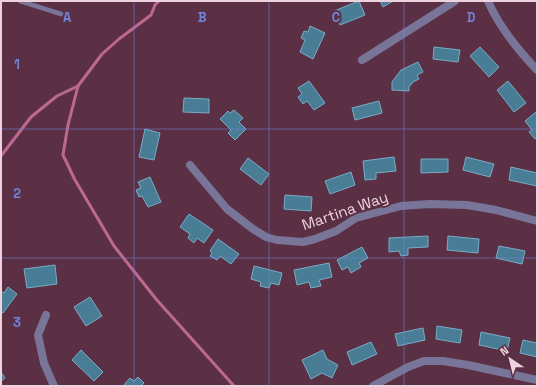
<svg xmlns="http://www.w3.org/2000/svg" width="538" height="387" font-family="'Space Grotesk',sans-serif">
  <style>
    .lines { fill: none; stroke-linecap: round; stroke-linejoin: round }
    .stream { stroke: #bd6891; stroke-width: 3 }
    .building { fill: #497c95; stroke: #78adc8 }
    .lane { stroke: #797598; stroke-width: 4.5 }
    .street { stroke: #797598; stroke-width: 8 }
    .grid { fill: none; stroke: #7183db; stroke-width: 1; stroke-opacity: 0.55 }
    .labels { text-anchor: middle; stroke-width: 4; stroke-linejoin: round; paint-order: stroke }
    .street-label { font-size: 15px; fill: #eed3df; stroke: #5b3045 }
    .grid-label { font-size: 13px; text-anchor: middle; font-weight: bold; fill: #7183db; stroke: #5b3045; stroke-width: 4; stroke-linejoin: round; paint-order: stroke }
  </style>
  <rect width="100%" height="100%" fill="#5b3045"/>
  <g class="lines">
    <g class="stream">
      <polyline points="159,1 155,5 151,15 119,39 102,54 78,86 68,125 63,155 75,180 114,246 156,299 234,386"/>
      <polyline points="1,156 31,117 57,96 78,86"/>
    </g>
  </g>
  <g class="building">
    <polygon points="359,1 365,15 340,25 334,11"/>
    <polygon points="380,1 393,1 383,7"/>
    <polygon points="310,26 325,33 313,59 300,52 305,40 301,38 304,31 308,32"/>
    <polygon points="434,47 460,50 458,62 433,59"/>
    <polygon points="480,47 499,67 489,77 470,56"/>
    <polygon points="418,62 423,72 417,75 419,79 413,82 409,87 409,91 392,90 392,82 401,70"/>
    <polygon points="309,81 325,103 314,110 307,101 303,104 298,97 302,94 298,88"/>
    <polygon points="508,81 526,103 514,112 497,90"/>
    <polygon points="184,98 209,99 209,113 183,112"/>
    <polygon points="379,101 382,113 355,120 352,108"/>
    <polygon points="234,110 243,118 239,122 246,129 235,140 228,133 231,130 220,119 228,111 230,113"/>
    <polygon points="536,112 537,113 537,137 535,139 529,132 532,130 525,121"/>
    <polygon points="145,129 160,133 154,160 139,157"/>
    <polygon points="394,157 396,171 376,173 376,179 365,180 363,161"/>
    <polygon points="466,157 494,164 490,177 463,170"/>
    <polygon points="248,158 269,174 261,185 240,169"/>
    <polygon points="421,159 448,159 448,172 421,173"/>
    <polygon points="511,167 537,173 537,186 509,180"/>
    <polygon points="351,172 355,185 330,194 325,181"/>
    <polygon points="150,177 161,202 148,207 142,196 139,197 136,190 141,188 138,182"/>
    <polygon points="285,195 312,197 311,211 284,209"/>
    <polygon points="189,214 213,230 204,243 197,238 194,243 188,238 190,234 180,227"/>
    <polygon points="428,236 428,247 408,248 408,255 401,256 399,251 389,252 389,238"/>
    <polygon points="448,236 479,239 478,253 447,250"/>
    <polygon points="218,239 239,254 231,264 220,256 217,260 210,256 212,253 210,251"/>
    <polygon points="499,246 525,251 522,264 496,258"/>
    <polygon points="362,247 368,258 359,263 361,267 351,273 348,267 342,270 337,260"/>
    <polygon points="329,263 332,277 319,280 321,286 311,288 309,282 297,285 294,270"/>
    <polygon points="55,265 57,284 27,288 24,269"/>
    <polygon points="254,266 282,273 279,285 271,283 269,288 260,286 261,282 251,279"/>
    <polygon points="8,287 17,294 3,313 1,312 1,291 4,293"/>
    <polygon points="90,297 102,316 86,326 74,307"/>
    <polygon points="437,326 462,330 460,343 436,339"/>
    <polygon points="423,328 425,340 398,346 395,334"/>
    <polygon points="481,332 510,338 507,351 479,345"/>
    <polygon points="523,340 537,343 537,357 520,353"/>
    <polygon points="371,342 377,354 352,365 347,352"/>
    <polygon points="81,350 103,372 94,381 72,360"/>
    <polygon points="323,350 327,359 338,365 332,378 322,373 311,379 302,360"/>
    <polygon points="1,372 5,378 1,381"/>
    <polygon points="138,377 144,383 141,386 123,386 130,378 134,381"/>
  </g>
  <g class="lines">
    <polyline class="lane" points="20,1 61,14"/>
    <g class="street">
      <path d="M488 1C499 27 518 50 537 70"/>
      <polyline points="362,60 455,1"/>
      <polyline points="190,165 227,209 253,229 266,237 277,240 303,242 315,239 336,231 356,218 401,206 429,204 467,205 496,210 537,221"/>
      <polyline points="46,315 38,335 44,363 54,386"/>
      <polyline points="373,386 408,367 424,361 443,361 468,365 537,380"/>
    </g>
  </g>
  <path class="grid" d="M134 1V386M269 1V386M404 1V386M1 129H537M1 258H537"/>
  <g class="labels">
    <g class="street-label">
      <text transform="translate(345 211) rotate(-19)" y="5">Martina Way</text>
    </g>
  </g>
  <g class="grid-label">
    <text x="67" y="22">A</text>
    <text x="202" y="22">B</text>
    <text x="336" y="22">C</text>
    <text x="471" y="22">D</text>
    <text x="17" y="69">1</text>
    <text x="17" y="198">2</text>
    <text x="17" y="327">3</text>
  </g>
  <rect width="538" height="387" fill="none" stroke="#eed3df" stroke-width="4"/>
  <g transform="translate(510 359) rotate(325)" stroke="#5b3045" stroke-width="3" paint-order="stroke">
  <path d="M0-3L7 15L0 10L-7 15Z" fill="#eed3df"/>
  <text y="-6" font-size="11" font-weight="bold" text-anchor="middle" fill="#eed3df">N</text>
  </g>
</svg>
